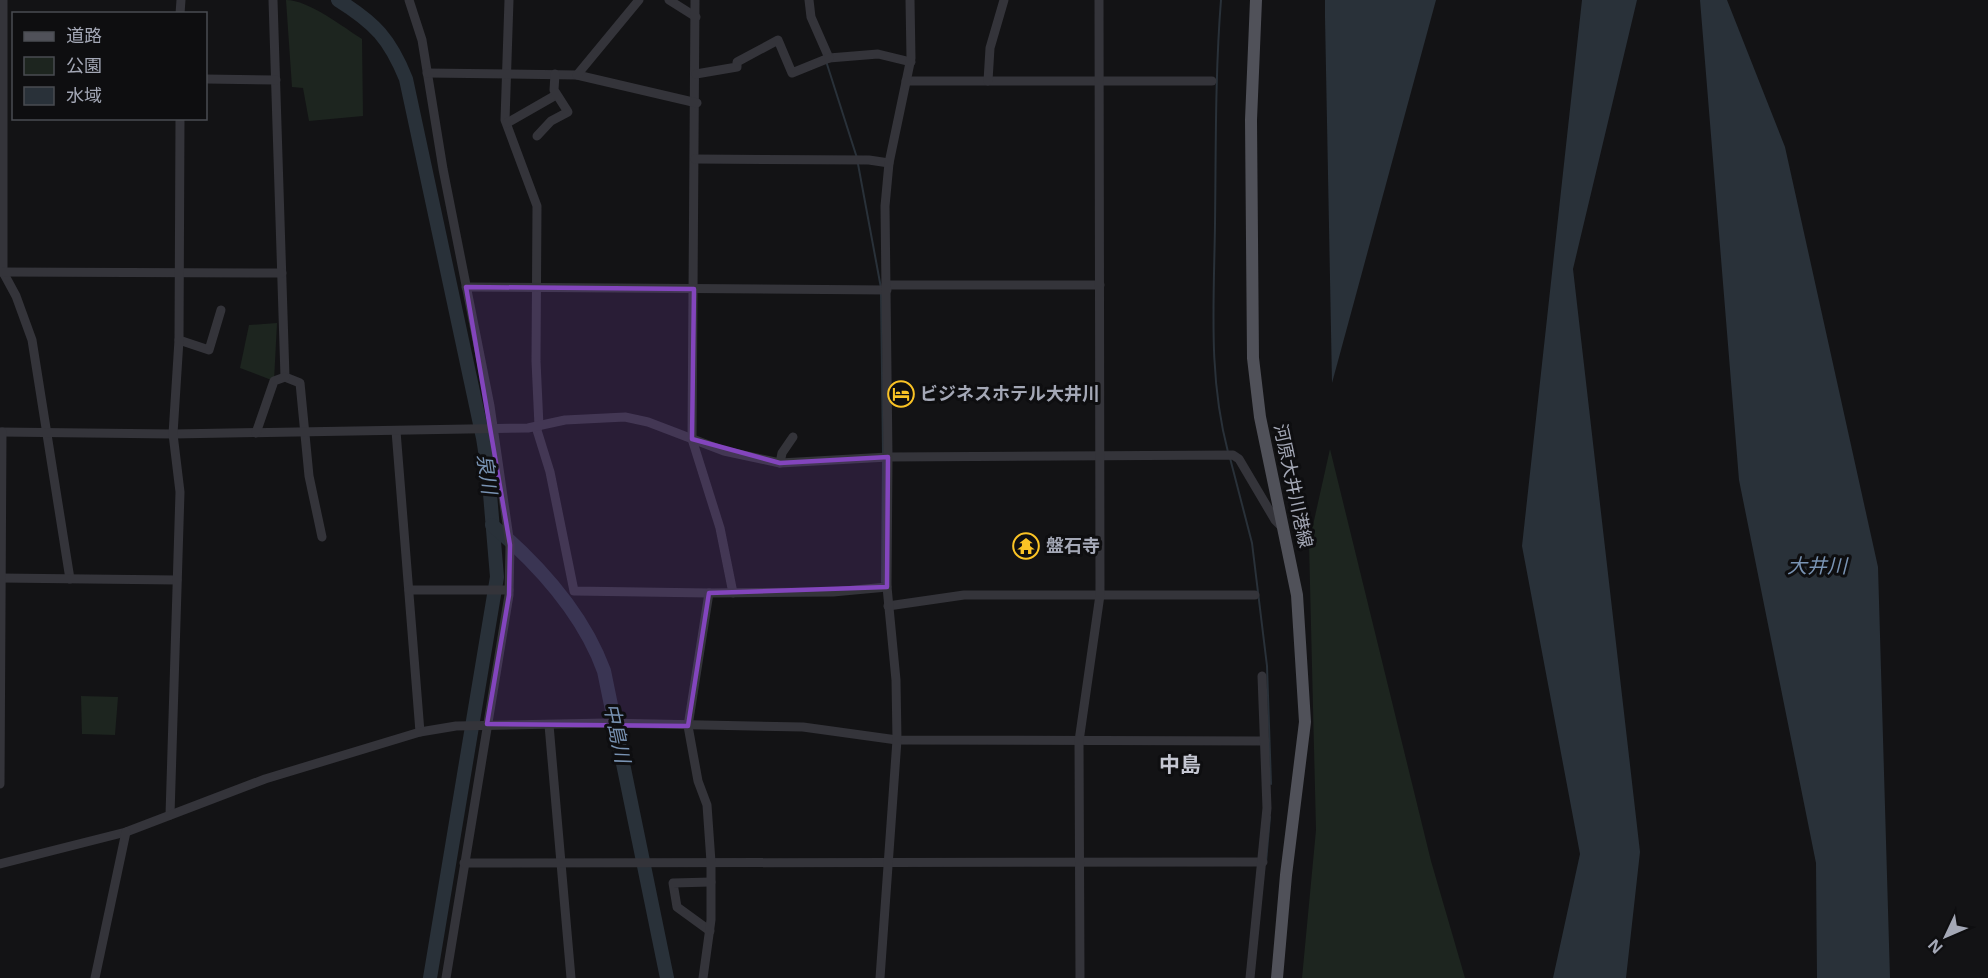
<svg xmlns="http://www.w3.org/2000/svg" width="1988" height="978" font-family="'Noto Sans','Noto Sans JP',sans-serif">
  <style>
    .green { fill: #1d251f }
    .water { fill: #293139 }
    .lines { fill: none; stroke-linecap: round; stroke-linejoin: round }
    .stream { stroke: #293139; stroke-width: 2 }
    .river { stroke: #293139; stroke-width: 14 }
    .minor { stroke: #34343a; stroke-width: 9 }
    .major { stroke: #505159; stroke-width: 12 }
    .marked { fill: #8345bd; fill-opacity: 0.2; stroke: #8345bd; stroke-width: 4.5; stroke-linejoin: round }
    .labels { text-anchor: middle; stroke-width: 6; stroke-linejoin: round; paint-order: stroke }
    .poi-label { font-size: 18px; font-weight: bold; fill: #a4a8b6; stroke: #0e0e10; text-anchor: start }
    .street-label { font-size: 18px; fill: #a4a8b6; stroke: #0e0e10 }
    .water-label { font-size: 20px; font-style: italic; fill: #7993b3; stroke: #0e0e10 }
    .quarter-label { font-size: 21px; font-weight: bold; fill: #c5c7d2; stroke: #0e0e10 }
  </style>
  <rect width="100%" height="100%" fill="#131315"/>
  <g class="green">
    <path d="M286 0C309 0 343 27 362 39L363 116 309 121 303 88 292 87Z"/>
    <polygon points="277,323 274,381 240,368 249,325"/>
    <polygon points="1330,449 1431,861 1465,978 1302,978 1316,830 1309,543"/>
    <polygon points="81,696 118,697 115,735 82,734"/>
  </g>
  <g class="water">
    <polygon points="1325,0 1436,0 1332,383 1325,17"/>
    <polygon points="1582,0 1637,0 1573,269 1640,852 1626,978 1553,978 1580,854 1522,546"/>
    <polygon points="1700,0 1727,0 1785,147 1878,567 1890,978 1817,978 1816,863 1739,480"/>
  </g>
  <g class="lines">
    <g class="stream">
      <path d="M1221 0C1215 75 1216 149 1215 224 1214 302 1208 376 1228 452"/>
      <polyline points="826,61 857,158"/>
      <polyline points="858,164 881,288"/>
      <polyline points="881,294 883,453"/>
      <polyline points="1230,458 1252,543 1267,666 1271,784"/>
      <polyline points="882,582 883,459"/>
      <polyline points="1266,862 1270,817"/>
    </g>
    <g class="river">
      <path d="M338 0C375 23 390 39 406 79L483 438 488 470 497 577 430 978"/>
      <path d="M492 525C538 564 583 613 604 671L667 978"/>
    </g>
    <g class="minor">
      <polyline points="3,0 3,272 16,296 32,340 70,579"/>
      <polyline points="273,0 285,377 300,383 309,476 322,537"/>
      <polyline points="409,0 422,40 443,169 490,406 510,545 509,595 446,978"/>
      <polyline points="509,0 505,120 537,206 536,361 539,426"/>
      <polyline points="669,0 696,17"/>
      <polyline points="695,0 692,439 720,528 733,593"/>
      <polyline points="809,0 811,17 829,58 878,54 911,62"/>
      <polyline points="180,14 181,0"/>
      <polyline points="427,73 577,75 697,103"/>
      <polyline points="696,74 737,67 737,62 778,40 792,73 829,58"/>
      <polyline points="577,75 639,0"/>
      <polyline points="206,79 276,80"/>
      <polyline points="906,81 1212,81"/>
      <polyline points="988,81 990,48 1004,0"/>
      <polyline points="507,123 556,95"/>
      <polyline points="537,136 551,121 568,112 554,90 555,74"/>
      <polyline points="695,159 869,160 889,163"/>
      <polyline points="0,272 282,273"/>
      <polyline points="886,285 1100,285"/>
      <polyline points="466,287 887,290"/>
      <polyline points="179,340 209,350 221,310"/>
      <polyline points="536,427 550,472 574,591 709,593"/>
      <polyline points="396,431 420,732"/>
      <polyline points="0,432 173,434 528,428 565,420 625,417 648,422 724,451 780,463 888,457 1233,455 1239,459 1275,520 1282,527"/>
      <polyline points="256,433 274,381 285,377"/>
      <polyline points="780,463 782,453 793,437"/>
      <polyline points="0,578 177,580"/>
      <polyline points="409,590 509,590"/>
      <polyline points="888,606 964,595 1255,595"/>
      <polyline points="549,725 571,978"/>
      <polyline points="0,784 2,432"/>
      <polyline points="170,815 180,492 173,434 179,340 180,118"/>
      <polyline points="464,863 1263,862"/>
      <polyline points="0,864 126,832 265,779 420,732 456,726 606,723 803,727 897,740 1265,741"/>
      <polyline points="710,931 677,907 673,883 711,882"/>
      <polyline points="95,978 126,832"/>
      <polyline points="703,978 711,920 711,862 707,805 698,781 688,726 709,593 833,592 887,587"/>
      <polyline points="880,978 897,740 896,680 887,587 888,457 885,206 889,163 911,58 910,0"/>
      <polyline points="1080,978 1079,741 1100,595 1099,0"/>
      <polyline points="1250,978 1267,808 1262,676"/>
    </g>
    <polyline class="major" points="1256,0 1251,120 1253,358 1260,417 1297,595 1305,722 1286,875 1277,978"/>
  </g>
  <path class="marked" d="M466 287 694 289 692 439 780 463 888 457 887 587 709 593 688 726 487 724 509 595 510 545Z"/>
  <defs>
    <g id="hotel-ring" transform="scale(1.35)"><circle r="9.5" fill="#0e0e10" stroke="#fac325" stroke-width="1.5"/><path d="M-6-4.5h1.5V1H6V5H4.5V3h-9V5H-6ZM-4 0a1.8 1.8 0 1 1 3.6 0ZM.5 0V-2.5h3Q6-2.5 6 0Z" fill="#fac325"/></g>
    <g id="temple-ring" transform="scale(1.35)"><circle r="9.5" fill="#0e0e10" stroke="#fac325" stroke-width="1.5"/><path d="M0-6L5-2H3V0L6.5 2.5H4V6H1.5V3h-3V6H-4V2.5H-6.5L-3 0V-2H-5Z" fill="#fac325"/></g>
  </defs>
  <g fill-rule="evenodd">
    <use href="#hotel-ring" x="901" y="394"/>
    <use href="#temple-ring" x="1026" y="546"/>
  </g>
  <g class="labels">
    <g class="poi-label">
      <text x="920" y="400">ビジネスホテル大井川</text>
      <text x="1046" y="552">盤石寺</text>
    </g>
    <g class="street-label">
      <text transform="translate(1293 486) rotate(78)" y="6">河原大井川港線</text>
    </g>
    <g class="water-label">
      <text transform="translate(487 474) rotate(82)" y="7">泉川</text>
      <text x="1817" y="573">大井川</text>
      <text transform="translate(617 733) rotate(78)" y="7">中島川</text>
    </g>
    <g class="quarter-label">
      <text x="1180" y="772">中島</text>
    </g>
  </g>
  <rect x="12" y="12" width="195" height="108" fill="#0e0e10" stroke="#4a4c52" stroke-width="1.5"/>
  <rect x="24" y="32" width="30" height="9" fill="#505159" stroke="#4a4c52" stroke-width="1.5"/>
  <text x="66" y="42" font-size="18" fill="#a4a8b6">道路</text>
  <rect x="24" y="57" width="30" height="18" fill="#1d251f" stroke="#4a4c52" stroke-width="1.5"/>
  <text x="66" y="72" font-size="18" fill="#a4a8b6">公園</text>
  <rect x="24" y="87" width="30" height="18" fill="#293139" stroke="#4a4c52" stroke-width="1.5"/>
  <text x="66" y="102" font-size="18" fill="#a4a8b6">水域</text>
  <g transform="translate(1946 936) rotate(226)" stroke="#0e0e10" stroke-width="4.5" paint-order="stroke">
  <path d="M0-4.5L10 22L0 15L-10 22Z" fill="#a4a8b6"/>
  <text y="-9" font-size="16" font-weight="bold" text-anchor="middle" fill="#a4a8b6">N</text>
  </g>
</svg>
